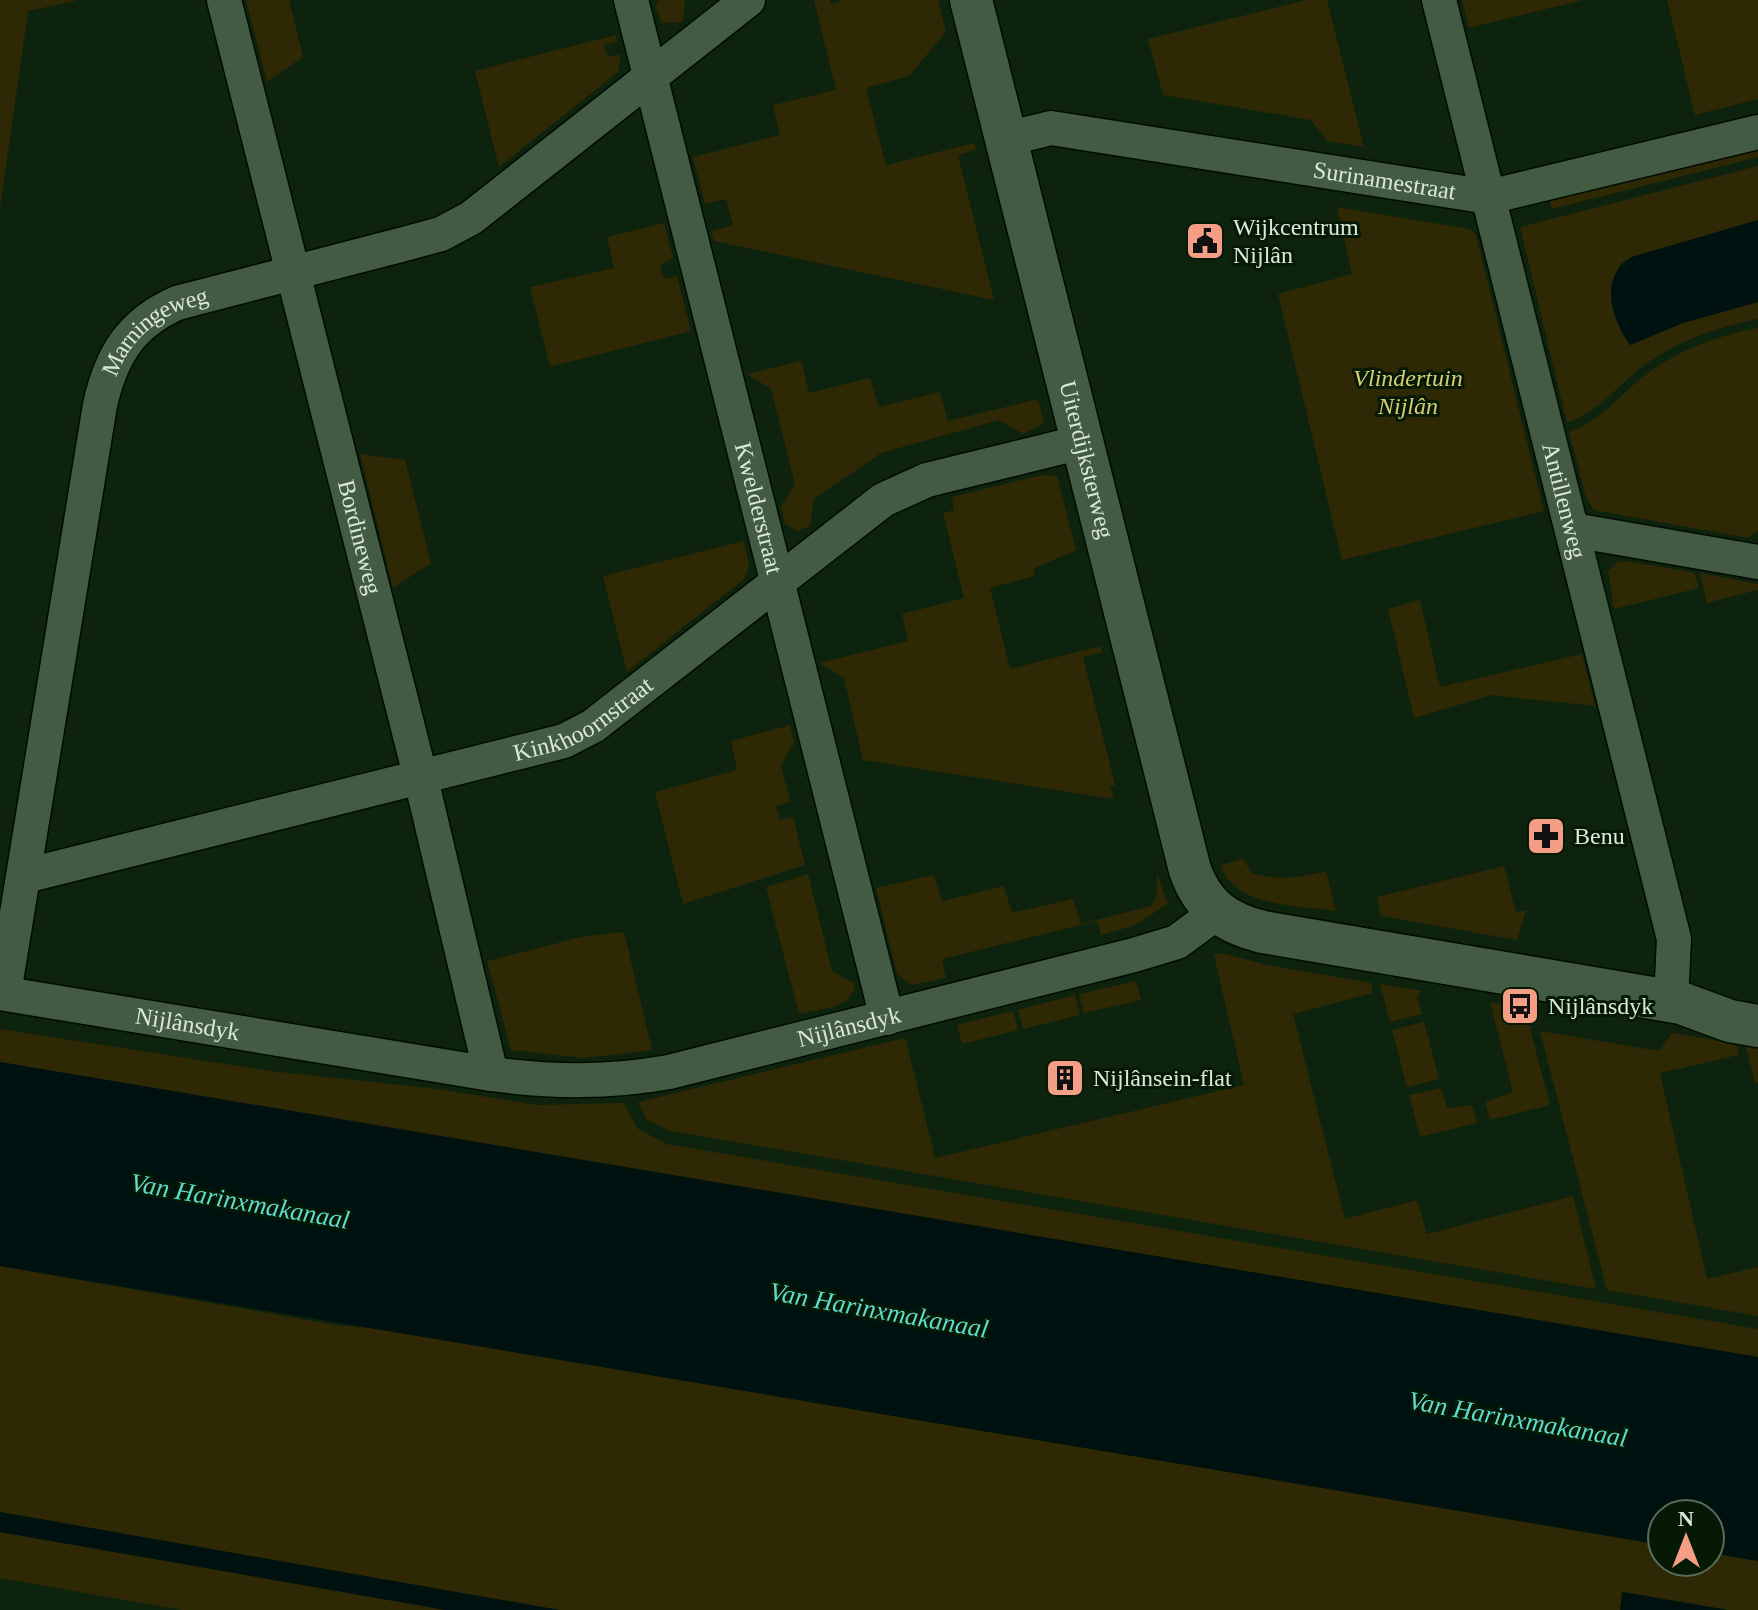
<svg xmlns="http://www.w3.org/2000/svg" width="1758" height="1610" font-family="Georgia,serif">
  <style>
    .green { fill: #2e2804 }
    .water { fill: #001210 }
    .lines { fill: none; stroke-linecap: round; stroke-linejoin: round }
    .minor-casing { stroke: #000c00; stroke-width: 37 }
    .tertiary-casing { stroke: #000c00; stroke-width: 45 }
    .minor { stroke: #445b43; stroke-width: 34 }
    .tertiary { stroke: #445b43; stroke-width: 42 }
    .labels { text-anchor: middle; stroke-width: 6; stroke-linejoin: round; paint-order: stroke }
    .street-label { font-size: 24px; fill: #dae8d9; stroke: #051905 }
    .poi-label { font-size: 24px; fill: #dae8d9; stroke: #051905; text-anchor: start }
    .park-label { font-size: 24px; font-style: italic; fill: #dacc73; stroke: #051905 }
    .water-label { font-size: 26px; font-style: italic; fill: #5fdbce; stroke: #051905 }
  </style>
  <rect width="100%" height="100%" fill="#0e230d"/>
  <g class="green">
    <polygon points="0,0 79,0 28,11 0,207"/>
    <polygon points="246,0 289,0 303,57 267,82"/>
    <polygon points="659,0 685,0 683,22 662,23 655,7"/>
    <polygon points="814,0 830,0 831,4 844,0 938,0 946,32 909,76 866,88 886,165 974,143 976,150 958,155 994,300 714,241 711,231 733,225 726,199 705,204 693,157 780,135 773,105 836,90"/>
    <polygon points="1306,0 1327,0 1364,147 1327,141 1311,120 1163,95 1148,39"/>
    <polygon points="1462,0 1583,0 1469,28"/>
    <polygon points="1667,0 1758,0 1758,99 1695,115"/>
    <polygon points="616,35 617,41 604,45 608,57 621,54 618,72 499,167 475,71"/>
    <polygon points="1758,143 1758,157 1552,209 1548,195"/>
    <path d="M1758 166V220L1632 257 1619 265 1630 345 1683 323 1758 302V319C1714 328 1673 342 1637 371 1613 391 1597 412 1567 423L1520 227Z"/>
    <polygon points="1337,207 1470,229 1476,235 1544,511 1342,560 1278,294 1352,274"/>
    <polygon points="664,223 673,257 660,266 664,279 677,276 691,331 550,367 530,287 614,268 607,237"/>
    <path d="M1758 328V531L1748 538 1594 510 1586 497 1569 432C1604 419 1616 398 1644 376 1678 350 1716 336 1758 328Z"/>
    <polygon points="801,361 809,393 870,378 879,407 940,392 948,421 1038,399 1044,423 1023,434 999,420 881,453 814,499 810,526 797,531 785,524 781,507 795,484 771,389 747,374"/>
    <polygon points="360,454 405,460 431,563 393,588"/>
    <polygon points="1042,475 1057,476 1076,550 1033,569 1035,576 990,588 1010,669 1101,646 1102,652 1083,657 1115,785 1110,787 1114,799 863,760 844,678 819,663 908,641 902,614 964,598 943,513 954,510 952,497"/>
    <polygon points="744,541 749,566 744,579 627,672 603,576"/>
    <polygon points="1628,561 1695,573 1699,588 1614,609 1608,571 1618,562"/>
    <polygon points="1700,573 1758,584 1758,590 1707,603"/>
    <polygon points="1420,600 1440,687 1582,654 1595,706 1492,695 1414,718 1388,609"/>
    <polygon points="790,725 794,742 781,766 790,802 776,806 780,820 793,817 805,865 683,904 655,792 737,770 731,741"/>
    <path d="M1243 859 1252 873C1279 881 1299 878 1326 871L1336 911C1299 905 1234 908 1221 865Z"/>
    <polygon points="1504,866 1516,912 1526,910 1517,940 1381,916 1377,897"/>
    <path d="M808 874 832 971 855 984C853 1009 819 1009 799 1014L766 887Z"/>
    <polygon points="1157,874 1168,904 1133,926 1101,935 1097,921 942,959 946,978 912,985 897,974 876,888 934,875 942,901 1004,886 1012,913 1073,899 1081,924 1151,906 1157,896"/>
    <polygon points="624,932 652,1050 586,1058 511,1050 487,961 581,937"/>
    <polygon points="1221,953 1267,965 1371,983 1373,993 1293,1014 1345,1219 1417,1200 1427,1234 1573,1196 1596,1289 671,1131 647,1120 638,1102 905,1038 935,1158 1244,1085 1214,955"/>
    <polygon points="1136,981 1141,1000 1084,1013 1079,994"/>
    <polygon points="1380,984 1422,991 1417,997 1422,1014 1390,1022"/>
    <polygon points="1075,995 1080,1015 1023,1029 1018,1010"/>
    <polygon points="1490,1002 1525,1009 1550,1105 1490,1120 1485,1102 1513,1092"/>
    <polygon points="1013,1011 1018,1030 962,1044 957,1025"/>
    <polygon points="1424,1022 1439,1079 1407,1087 1392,1030"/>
    <polygon points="0,1029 270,1071 438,1089 537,1105 624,1103 637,1128 666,1144 1758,1329 1758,1357 55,1072 0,1062"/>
    <polygon points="1540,1031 1659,1051 1672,1033 1736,1044 1739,1055 1660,1073 1707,1279 1758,1267 1758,1316 1607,1290"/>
    <polygon points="1746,1046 1758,1048 1758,1082 1755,1083"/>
    <polygon points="1441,1088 1447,1108 1472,1105 1477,1123 1420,1137 1409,1095"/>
    <polygon points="0,1266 335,1325 407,1331 1662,1545 1662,1562 1710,1562 1710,1553 1758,1561 1758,1610 1728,1610 1623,1592 1620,1610 559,1610 0,1512"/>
    <polygon points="0,1532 446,1610 182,1610 0,1578"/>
  </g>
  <g class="water">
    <path d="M1758 220V302L1683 323 1630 345C1611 319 1598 276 1632 257Z"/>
    <polygon points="0,1062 1758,1357 1758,1561 1710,1553 1710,1514 1662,1514 1662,1545 0,1266"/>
    <polygon points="0,1512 559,1610 446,1610 0,1532"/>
    <polygon points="1622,1592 1728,1610 1620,1610"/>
  </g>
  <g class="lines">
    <g class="minor-casing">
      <g id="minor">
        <path id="s1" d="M224 0 421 779 491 1074"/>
        <path id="s2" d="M631 0 887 1018"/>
        <path id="s3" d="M1439 0 1674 939 1671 1001"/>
        <path id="s4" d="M1006 139 1051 128 1489 197 1758 132"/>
        <polyline points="1573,530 1758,562"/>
        <path id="s5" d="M25 876 564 741 593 726 883 500 927 480 1082 442"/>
        <path id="s6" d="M0 993 491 1074C552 1082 608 1083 669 1072L1134 955 1177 942 1216 913"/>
        <path id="s7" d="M4 993 100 405C111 356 130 324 177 303L408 243 441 234 471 218 748 0"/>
      </g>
    </g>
    <g class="tertiary-casing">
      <g id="tertiary">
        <path id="s8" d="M971 0 1190 870C1203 907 1226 923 1263 932L1681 1003 1730 1021 1758 1026"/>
      </g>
    </g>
    <use href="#minor" class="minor"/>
    <use href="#tertiary" class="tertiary"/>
  </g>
  <defs>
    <g id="civic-square" transform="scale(2)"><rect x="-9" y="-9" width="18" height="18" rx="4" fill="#f49e86" stroke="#051905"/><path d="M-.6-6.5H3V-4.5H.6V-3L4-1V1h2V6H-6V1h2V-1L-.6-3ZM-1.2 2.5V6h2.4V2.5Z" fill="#111"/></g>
    <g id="pharmacy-square" transform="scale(2)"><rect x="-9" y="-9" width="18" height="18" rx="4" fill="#f49e86" stroke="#051905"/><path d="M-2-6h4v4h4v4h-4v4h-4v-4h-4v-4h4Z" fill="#111"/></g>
    <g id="bus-square" transform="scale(2)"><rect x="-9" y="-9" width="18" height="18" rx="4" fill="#f49e86" stroke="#051905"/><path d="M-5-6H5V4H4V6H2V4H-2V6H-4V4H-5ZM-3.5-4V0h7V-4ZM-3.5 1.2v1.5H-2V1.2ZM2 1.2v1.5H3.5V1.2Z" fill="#111"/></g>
    <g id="building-square" transform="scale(2)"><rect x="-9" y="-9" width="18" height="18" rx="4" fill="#f49e86" stroke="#051905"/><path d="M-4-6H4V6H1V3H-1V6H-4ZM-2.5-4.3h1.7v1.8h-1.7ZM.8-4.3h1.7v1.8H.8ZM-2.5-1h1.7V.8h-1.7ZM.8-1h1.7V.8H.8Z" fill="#111"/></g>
  </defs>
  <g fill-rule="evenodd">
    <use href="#civic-square" x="1205" y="241"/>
    <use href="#pharmacy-square" x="1546" y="836"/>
    <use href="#bus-square" x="1520" y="1006"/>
    <use href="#building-square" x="1065" y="1078"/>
  </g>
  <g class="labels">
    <g class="street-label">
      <text dy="8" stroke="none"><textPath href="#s4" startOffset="384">Surinamestraat</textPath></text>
      <text dy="8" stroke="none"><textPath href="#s7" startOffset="694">Marningeweg</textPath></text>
      <text dy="8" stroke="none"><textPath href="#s8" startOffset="474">Uiterdijksterweg</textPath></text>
      <text dy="8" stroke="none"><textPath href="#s3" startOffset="516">Antillenweg</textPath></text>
      <text dy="8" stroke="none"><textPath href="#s2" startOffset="524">Kwelderstraat</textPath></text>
      <text dy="8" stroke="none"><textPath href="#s1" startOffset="554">Bordineweg</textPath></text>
      <text dy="8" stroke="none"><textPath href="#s5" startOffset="582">Kinkhoornstraat</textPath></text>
      <text dy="8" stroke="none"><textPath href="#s6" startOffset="190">Nijlânsdyk</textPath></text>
      <text dy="8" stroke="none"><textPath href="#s6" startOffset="862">Nijlânsdyk</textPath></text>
    </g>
    <g class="poi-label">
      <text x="1233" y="235">Wijkcentrum<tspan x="1233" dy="28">Nijlân</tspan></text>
      <text x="1574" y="844">Benu</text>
      <text x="1548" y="1014">Nijlânsdyk</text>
      <text x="1093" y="1086">Nijlânsein-flat</text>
    </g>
    <g class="park-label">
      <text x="1408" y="386">Vlindertuin<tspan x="1408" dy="28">Nijlân</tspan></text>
    </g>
    <g class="water-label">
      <text transform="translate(240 1201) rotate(10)" y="9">Van Harinxmakanaal</text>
      <text transform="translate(879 1310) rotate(10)" y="9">Van Harinxmakanaal</text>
      <text transform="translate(1518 1419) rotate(10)" y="9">Van Harinxmakanaal</text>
    </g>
  </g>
  <g transform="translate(1686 1538)"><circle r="38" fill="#051905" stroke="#5a6c5a" stroke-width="2"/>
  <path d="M0-6L14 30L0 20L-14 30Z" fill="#f49e86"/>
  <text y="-12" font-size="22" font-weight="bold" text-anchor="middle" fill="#dae8d9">N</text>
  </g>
</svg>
